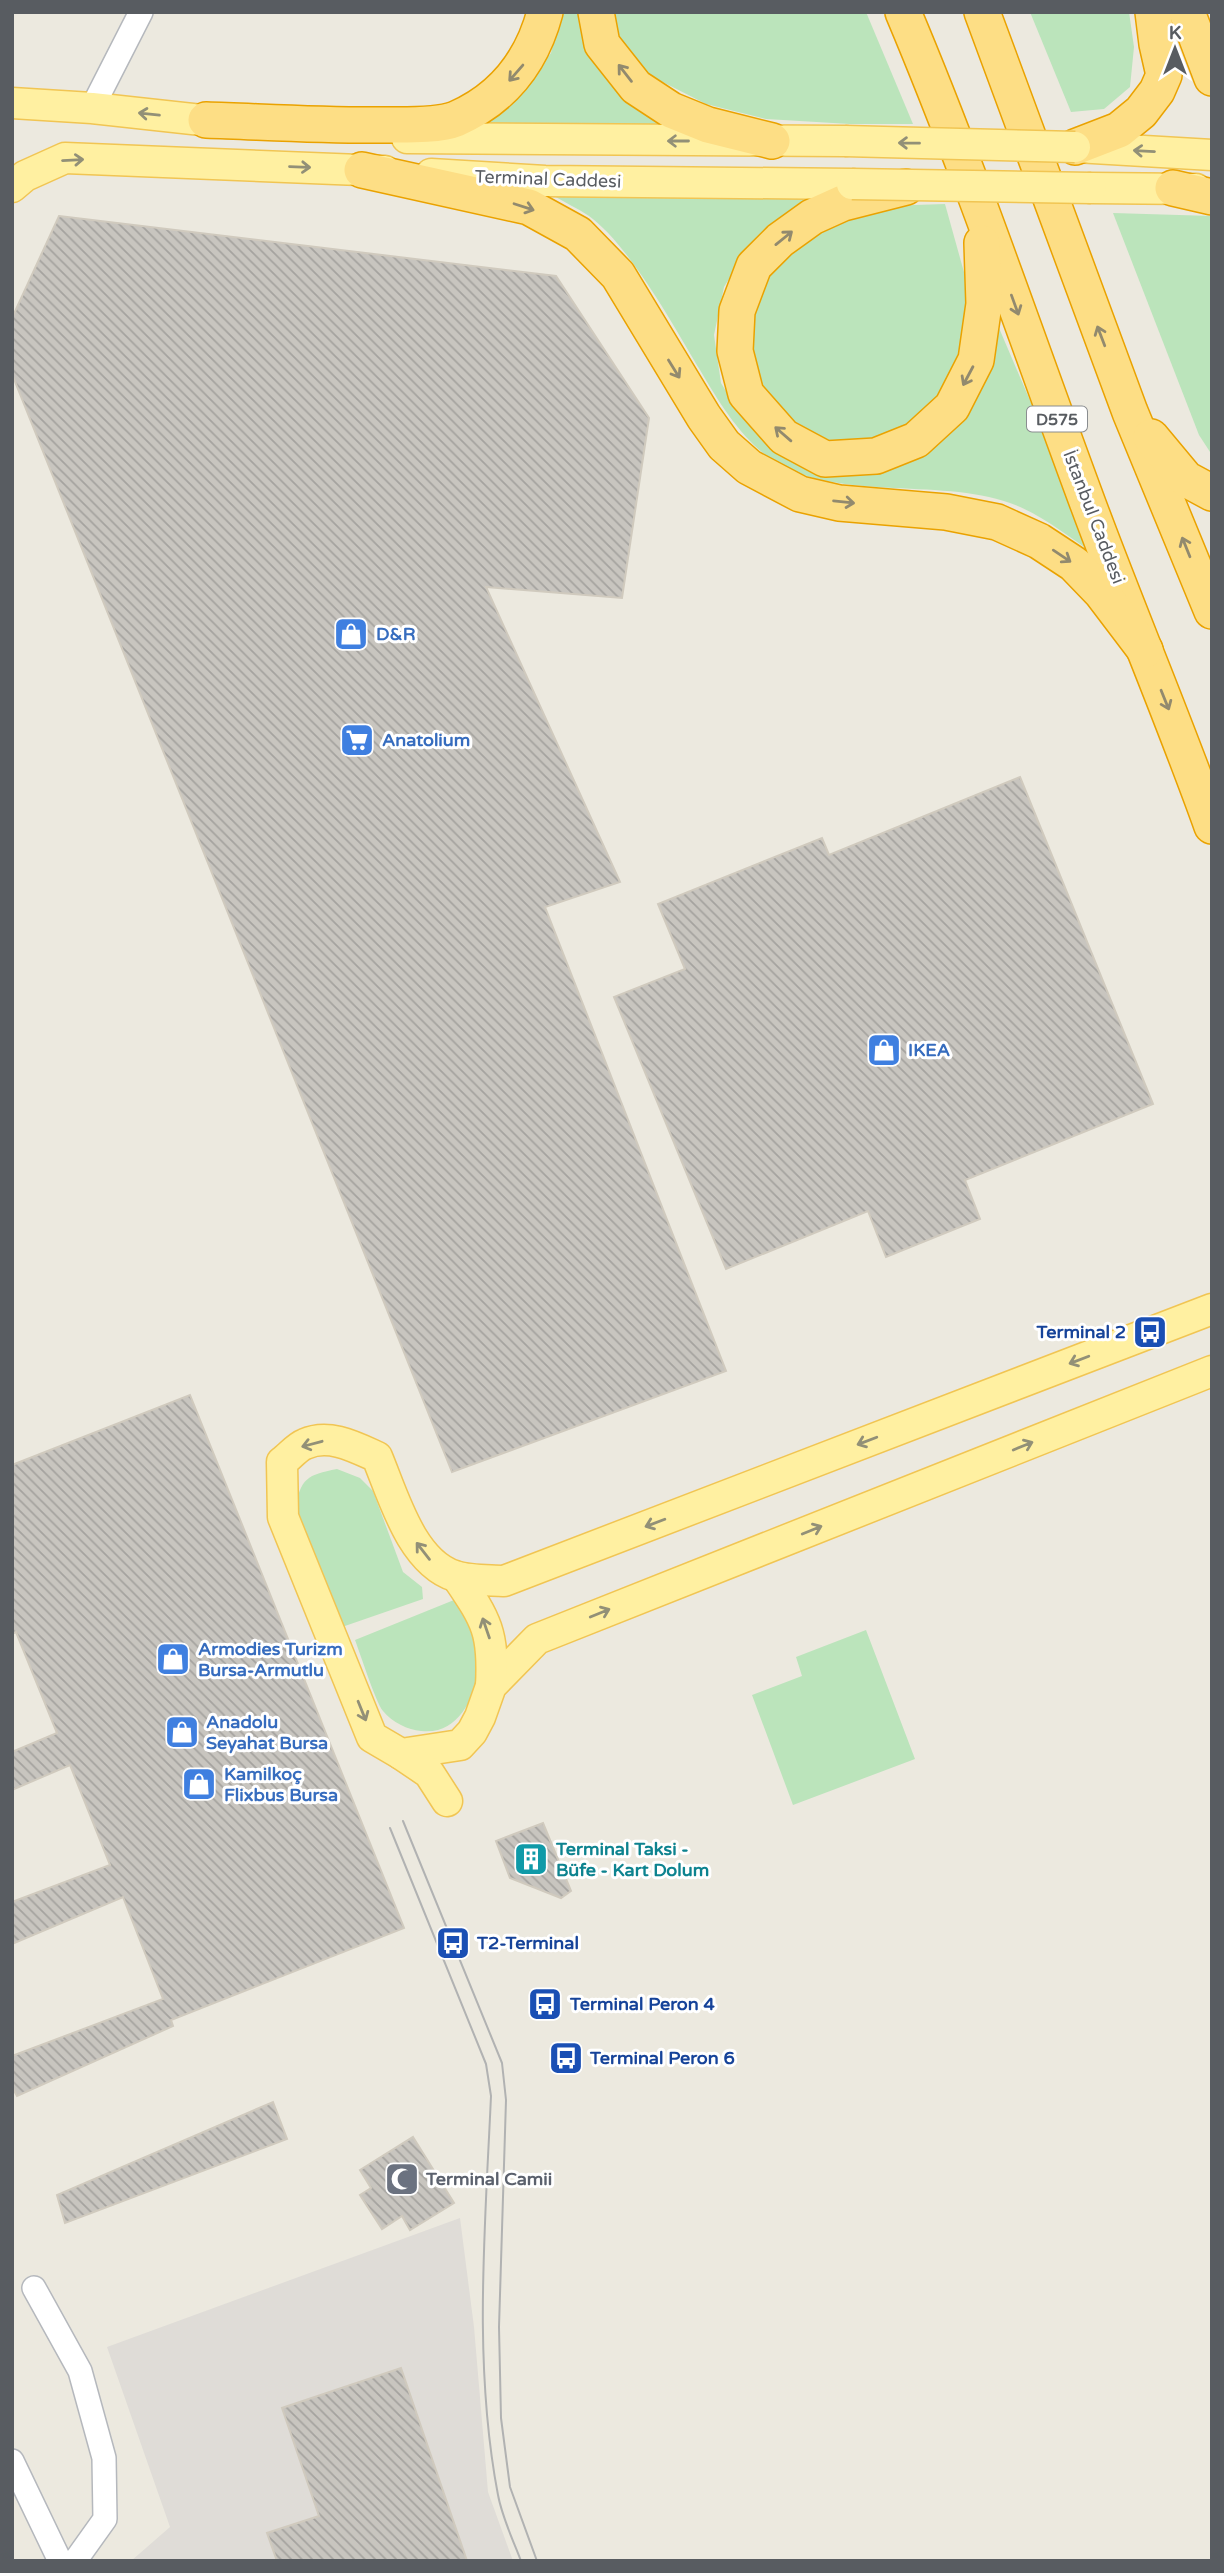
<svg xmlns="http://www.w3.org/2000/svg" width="1224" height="2573" font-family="'Varela Round',sans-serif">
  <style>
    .industrial { fill: #dfdcd7 }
    .green { fill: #bbe4bb }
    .building { fill: url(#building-back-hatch); stroke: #d0cabe; stroke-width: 2 }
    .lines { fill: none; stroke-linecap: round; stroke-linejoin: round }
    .minor-casing { stroke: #b5b8bd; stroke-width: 26 }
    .major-casing { stroke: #f1c553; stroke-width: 33 }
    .highway-casing { stroke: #eaa200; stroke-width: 38 }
    .minor { stroke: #fff; stroke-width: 23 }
    .major { stroke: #fff0a1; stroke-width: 30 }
    .highway { stroke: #fdde85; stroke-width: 35 }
    .tram { stroke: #b1b2b2; stroke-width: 2 }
    .major-bridge-casing { stroke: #f1c553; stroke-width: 33; stroke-linecap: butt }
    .major-bridge { stroke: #fff0a1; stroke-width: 30 }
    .oneway { stroke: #928a6e }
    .oneway2 { stroke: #929077 }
    .labels { text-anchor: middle; stroke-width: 6; stroke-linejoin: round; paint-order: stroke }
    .shield { fill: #fff; stroke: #8a8d90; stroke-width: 2 }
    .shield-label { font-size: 16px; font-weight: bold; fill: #585c61 }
    .street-label { font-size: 18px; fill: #585c61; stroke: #fff }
    .shop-label { font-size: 18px; font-weight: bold; fill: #366cbe; stroke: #fff; text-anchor: start }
    .transit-label { font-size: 18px; font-weight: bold; fill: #164399; stroke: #fff; text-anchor: start }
    .culture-label { font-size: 18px; font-weight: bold; fill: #0d838f; stroke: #fff; text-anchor: start }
    .worship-label { font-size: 18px; font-weight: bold; fill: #5b616d; stroke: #fff; text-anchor: start }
  </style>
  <defs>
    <pattern id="building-back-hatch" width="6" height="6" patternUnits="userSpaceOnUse" patternTransform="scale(1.75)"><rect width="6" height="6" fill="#c8c5bf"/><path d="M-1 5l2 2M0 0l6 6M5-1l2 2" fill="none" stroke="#a5a39f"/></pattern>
  </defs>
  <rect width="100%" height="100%" fill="#ece9df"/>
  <polygon class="industrial" points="460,2218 474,2327 488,2492 513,2561 131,2561 170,2527 107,2347"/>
  <g class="green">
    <polygon points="560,12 583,12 674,130 471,125 519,94 551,53"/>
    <polygon points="609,12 866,12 913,124 850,124 766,119 706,104 643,72 615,38"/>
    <polygon points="1030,12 1129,12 1134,47 1130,87 1104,109 1071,112"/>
    <path d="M552 195 819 196 745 253 724 287 714 335 721 383 741 416 769 440 858 470 975 398 997 344 999 328 1096 555C1069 537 1041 514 1010 503 939 477 830 503 768 457 738 434 719 402 700 370 673 325 630 246 589 216 577 208 564 202 552 195Z"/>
    <polygon points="945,204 967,283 969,324 954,379 921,425 889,443 837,447 791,429 752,390 753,298 775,265 819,232 846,219 884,206"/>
    <polygon points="1113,213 1212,216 1212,455 1199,435"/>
    <path d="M337 1469 360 1478 373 1491 403 1572 422 1587 423 1599 342 1627 295 1509C301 1478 307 1475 337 1469Z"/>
    <path d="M454 1600 469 1614 484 1673C469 1702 458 1735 421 1731 408 1730 392 1722 383 1711 376 1703 360 1653 355 1640Z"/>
    <polygon points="866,1630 915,1759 793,1805 752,1695 802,1676 796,1657"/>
  </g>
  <g class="building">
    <polygon points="59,216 556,276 649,418 622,598 486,587 620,882 545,907 726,1371 452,1472 12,374 12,318"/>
    <polygon points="1020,777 1153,1104 965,1180 980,1219 886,1257 868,1211 726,1269 614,997 685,969 658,904 822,838 829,855"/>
    <polygon points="190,1395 404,1928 171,2020 173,2026 17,2096 12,2087 12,2056 163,1999 123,1897 12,1944 12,1902 110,1865 70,1765 12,1790 12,1752 57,1733 16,1632 12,1634 12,1465"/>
    <polygon points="543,1823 571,1891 561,1898 510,1878 496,1841"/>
    <polygon points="273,2102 287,2139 65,2223 57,2195"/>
    <polygon points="413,2137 454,2203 410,2230 402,2216 382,2229 360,2195 371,2188 360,2170"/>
    <polygon points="401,2368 467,2561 277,2561 267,2533 319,2516 282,2408"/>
  </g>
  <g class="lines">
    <g class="minor-casing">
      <g id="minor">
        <polyline points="92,108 141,12"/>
        <polyline points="34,2288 80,2371 104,2458 105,2519 75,2561"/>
        <polyline points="12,2461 60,2561"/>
      </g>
    </g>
    <g class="major-casing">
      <g id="major">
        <polyline points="12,103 92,108 229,123"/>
        <polyline points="407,138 845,141"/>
        <polyline points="1076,147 1212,155"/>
        <polyline points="431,174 545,181 852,184"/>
        <polyline points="12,187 25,176 65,158 385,171"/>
        <polyline points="1091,188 1196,189"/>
        <path d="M1212 1309 504 1581C488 1580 469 1581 455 1576 411 1562 393 1495 377 1457 355 1447 329 1433 305 1444 297 1447 289 1457 282 1462L283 1517 372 1737 401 1754 460 1745 472 1732 480 1717 491 1686 537 1639 1212 1371"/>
        <path d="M457 1577C487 1621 494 1633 491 1686"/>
        <polyline points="401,1754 429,1773 447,1801"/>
      </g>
    </g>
    <g class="highway-casing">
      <g id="highway">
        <polyline points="596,12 602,44 636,87 671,110 708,125 772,141"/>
        <path d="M903 12C971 173 1027 340 1088 504 1128 612 1173 717 1212 826"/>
        <polyline points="982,12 1130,412 1212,611"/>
        <polyline points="1187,12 1212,78"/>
        <path d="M206 120C266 122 327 126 387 125 406 125 439 126 456 119 504 98 532 61 545 12"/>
        <polyline points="1075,147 1119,130 1141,112 1157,91 1164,75 1157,44 1153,12"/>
        <polyline points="362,170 529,207 578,234 618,275 704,417 724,445 749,467 800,494 839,503 946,512 997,522 1039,541 1074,564 1101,592 1145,650"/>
        <polyline points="906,187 843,203 812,217 780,240 754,266 737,311 735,351 746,394 784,437 825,459 876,456 916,440 952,407 976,360 984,304 982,243"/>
        <polyline points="1173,188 1212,197"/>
        <polyline points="1151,437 1186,479 1212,493"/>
      </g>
    </g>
    <use href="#minor" class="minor"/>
    <use href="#major" class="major"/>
    <use href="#highway" class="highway"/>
    <g class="tram">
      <polyline points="403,1821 502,2063 506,2100 499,2327 501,2418 510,2487 537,2561"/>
      <path d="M390 1828 486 2064 491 2096C485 2229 473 2364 498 2495 502 2517 513 2540 521 2561"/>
    </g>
    <g class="major-bridge-casing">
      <g id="major-bridge">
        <polyline points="845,141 1075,147"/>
        <polyline points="852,184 1091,188"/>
      </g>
    </g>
    <use href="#major-bridge" class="major-bridge"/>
  </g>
  <defs><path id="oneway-shaft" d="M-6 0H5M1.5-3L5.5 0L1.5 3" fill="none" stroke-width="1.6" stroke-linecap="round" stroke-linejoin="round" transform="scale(1.75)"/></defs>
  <g class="oneway">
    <use href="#oneway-shaft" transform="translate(516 73) rotate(131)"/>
    <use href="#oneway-shaft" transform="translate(625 73) rotate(-128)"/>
    <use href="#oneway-shaft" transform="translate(524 207) rotate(18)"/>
    <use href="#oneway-shaft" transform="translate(784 238) rotate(-39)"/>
    <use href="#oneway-shaft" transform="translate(1015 305) rotate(70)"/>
    <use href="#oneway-shaft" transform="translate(1101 336) rotate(-111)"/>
    <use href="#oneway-shaft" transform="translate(674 369) rotate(58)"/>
    <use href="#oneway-shaft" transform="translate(968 376) rotate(118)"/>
    <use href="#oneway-shaft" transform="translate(783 434) rotate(-139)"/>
    <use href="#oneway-shaft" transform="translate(844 502) rotate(6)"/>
    <use href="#oneway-shaft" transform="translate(1186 547) rotate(-112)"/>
    <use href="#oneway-shaft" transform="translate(1062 556) rotate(34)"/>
    <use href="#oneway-shaft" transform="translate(1165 700) rotate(68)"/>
  </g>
  <g class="oneway2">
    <use href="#oneway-shaft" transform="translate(149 114) rotate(-174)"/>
    <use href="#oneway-shaft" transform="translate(678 141) rotate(-180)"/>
    <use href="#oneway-shaft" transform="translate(909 143) rotate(-179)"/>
    <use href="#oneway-shaft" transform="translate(1144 151) rotate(-177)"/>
    <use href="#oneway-shaft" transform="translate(73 160) rotate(-3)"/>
    <use href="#oneway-shaft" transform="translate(300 167) rotate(2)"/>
    <use href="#oneway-shaft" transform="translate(1079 1360) rotate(159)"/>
    <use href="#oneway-shaft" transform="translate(867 1441) rotate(159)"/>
    <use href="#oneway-shaft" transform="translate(312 1444) rotate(165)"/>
    <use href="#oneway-shaft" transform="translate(1023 1446) rotate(-22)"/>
    <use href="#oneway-shaft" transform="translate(655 1523) rotate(159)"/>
    <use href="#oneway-shaft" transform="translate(812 1530) rotate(-22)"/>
    <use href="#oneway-shaft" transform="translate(423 1551) rotate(-128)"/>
    <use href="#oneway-shaft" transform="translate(600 1613) rotate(-22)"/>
    <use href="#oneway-shaft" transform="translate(486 1628) rotate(-109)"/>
    <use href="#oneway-shaft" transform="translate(362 1711) rotate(68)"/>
  </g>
  <defs>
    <g id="shop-square" transform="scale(1.75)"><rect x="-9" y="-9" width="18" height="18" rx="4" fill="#3f7fe0" stroke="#fff"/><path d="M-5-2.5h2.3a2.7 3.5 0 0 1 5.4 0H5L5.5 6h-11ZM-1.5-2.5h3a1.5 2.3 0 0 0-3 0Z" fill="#fff"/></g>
    <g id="supermarket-square" transform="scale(1.75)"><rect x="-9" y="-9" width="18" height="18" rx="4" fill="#3f7fe0" stroke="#fff"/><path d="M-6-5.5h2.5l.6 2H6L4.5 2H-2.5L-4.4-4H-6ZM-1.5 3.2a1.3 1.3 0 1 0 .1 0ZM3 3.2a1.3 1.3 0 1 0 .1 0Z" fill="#fff"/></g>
    <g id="bus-square" transform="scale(1.75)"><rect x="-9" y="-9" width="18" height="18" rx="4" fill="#1a4fb4" stroke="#fff"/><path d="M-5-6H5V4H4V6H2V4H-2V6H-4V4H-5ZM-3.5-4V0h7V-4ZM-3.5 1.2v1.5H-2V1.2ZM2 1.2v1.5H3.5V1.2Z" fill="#fff"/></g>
    <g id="building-square" transform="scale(1.75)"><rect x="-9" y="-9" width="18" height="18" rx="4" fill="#0f9aa8" stroke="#fff"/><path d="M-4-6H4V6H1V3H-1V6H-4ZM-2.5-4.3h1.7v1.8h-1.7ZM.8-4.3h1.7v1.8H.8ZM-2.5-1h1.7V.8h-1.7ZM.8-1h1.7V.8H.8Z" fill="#fff"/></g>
    <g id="mosque-square" transform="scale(1.75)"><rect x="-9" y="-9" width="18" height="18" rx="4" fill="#6b7280" stroke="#fff"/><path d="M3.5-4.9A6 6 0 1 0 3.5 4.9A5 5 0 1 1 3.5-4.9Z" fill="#fff"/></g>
  </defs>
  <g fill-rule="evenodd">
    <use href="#shop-square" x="351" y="634"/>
    <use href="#supermarket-square" x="357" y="740"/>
    <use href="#shop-square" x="884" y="1050"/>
    <use href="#bus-square" x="1150" y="1332"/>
    <use href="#shop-square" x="173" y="1659"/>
    <use href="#shop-square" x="182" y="1732"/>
    <use href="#shop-square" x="199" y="1784"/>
    <use href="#building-square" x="531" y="1859"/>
    <use href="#bus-square" x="453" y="1943"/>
    <use href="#bus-square" x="545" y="2004"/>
    <use href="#bus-square" x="566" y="2058"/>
    <use href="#mosque-square" x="402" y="2179"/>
  </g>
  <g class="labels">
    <rect class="shield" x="1027" y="406.5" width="60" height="25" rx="5"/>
    <g class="shield-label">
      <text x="1057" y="425">D575</text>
    </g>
    <g class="street-label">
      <text transform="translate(548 179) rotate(2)" y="6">Terminal Caddesi</text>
      <text transform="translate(1094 517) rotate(69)" y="6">İstanbul Caddesi</text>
    </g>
    <g class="shop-label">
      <text x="376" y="640">D&amp;R</text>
      <text x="382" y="746">Anatolium</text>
      <text x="908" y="1056">IKEA</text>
      <text x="198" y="1655">Armodies Turizm<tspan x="198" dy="21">Bursa-Armutlu</tspan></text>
      <text x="206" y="1728">Anadolu<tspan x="206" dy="21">Seyahat Bursa</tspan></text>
      <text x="224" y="1780">Kamilkoç<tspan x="224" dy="21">Flixbus Bursa</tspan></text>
    </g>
    <g class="transit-label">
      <text x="1126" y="1338" text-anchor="end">Terminal 2</text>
      <text x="477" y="1949">T2-Terminal</text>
      <text x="570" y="2010">Terminal Peron 4</text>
      <text x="590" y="2064">Terminal Peron 6</text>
    </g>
    <g class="culture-label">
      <text x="556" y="1855">Terminal Taksi -<tspan x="556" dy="21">Büfe - Kart Dolum</tspan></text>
    </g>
    <g class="worship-label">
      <text x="426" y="2185">Terminal Camii</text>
    </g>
  </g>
  <rect width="1224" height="2573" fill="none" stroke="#585c61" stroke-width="28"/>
  <g transform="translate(1175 49)" stroke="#ffffff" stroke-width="5" paint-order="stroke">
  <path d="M0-5L12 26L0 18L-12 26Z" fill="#585c61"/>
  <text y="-10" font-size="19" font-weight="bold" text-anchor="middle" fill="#585c61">K</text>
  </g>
</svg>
